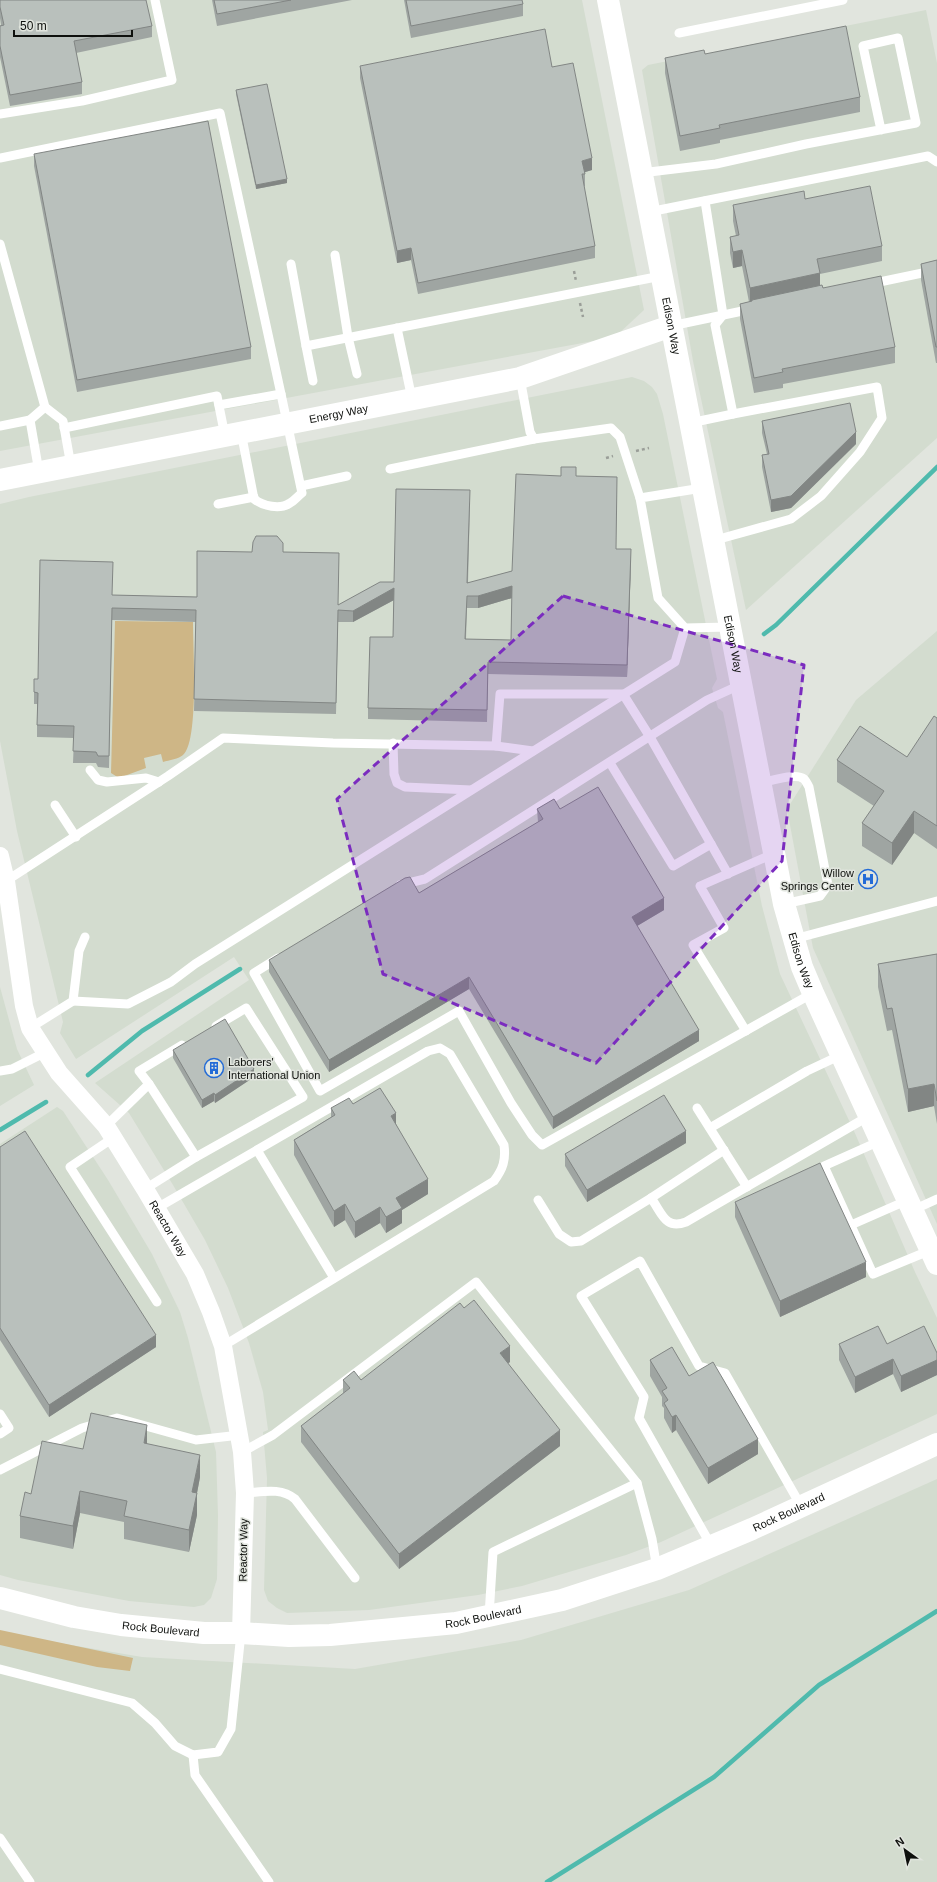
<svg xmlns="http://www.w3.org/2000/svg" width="937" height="1882" font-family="Helvetica,sans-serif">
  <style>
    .built { fill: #d3dccf }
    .green { fill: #ceb686 }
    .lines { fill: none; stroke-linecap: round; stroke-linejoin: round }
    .stream { stroke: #4fbaad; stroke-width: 4.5 }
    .path { stroke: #9a9e98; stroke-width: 2.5; stroke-dasharray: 3 3; stroke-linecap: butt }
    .lane { stroke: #fff; stroke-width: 9 }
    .street { stroke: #fff; stroke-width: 18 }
    .secondary { stroke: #fff; stroke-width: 22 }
    .wall { fill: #9fa5a2; fill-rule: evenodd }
    .shaded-wall { fill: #828684 }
    .building { fill: #b9c0bc; stroke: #828684; fill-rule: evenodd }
    .marked { fill: #7b2cbf; fill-opacity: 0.2; stroke: #7b2cbf; stroke-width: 3; stroke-dasharray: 8 5; stroke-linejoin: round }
    .labels { text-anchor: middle; stroke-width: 3; stroke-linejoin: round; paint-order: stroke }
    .street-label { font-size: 11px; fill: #0e100d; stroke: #e1e5de }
    .poi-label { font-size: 11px; fill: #0e100d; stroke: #e1e5de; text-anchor: end }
  </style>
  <rect width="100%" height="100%" fill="#e1e5de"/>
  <g class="built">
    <polygon points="0,0 582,0 644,310 615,337 0,451"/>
    <polygon points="926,10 937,63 937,438 746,610 693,361 642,70 648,65"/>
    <polygon points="632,377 644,381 652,387 657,394 663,414 717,679 712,688 718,708 723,712 762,906 780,974 854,1131 915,1272 937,1318 937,1414 661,1542 626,1555 522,1586 478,1595 369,1610 287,1613 277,1608 268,1601 264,1590 267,1478 263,1432 268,1430 263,1392 249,1343 228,1288 205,1240 173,1185 129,1113 95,1083 249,980 234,957 76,1059 60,1033 63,1022 17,831 0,741 0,504 29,497"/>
    <polygon points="937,631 937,1224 813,948 787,809 856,700"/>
    <polygon points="0,987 17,1049 34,1085 0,1106"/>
    <polygon points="57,1107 63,1111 108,1180 152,1254 180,1312 188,1338 216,1452 218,1516 217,1579 211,1598 204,1605 194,1607 129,1601 18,1580 0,1575 0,1144"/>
    <polygon points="937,1479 937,1882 0,1882 0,1633 142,1657 355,1669 521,1640 689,1590"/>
  </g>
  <g class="green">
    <path d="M115 621 193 622C193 646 199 742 183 755 179 759 169 760 163 762L161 754 144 758 146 768 119 778 111 773Z"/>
    <polygon points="0,1630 133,1658 130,1671 97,1667 0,1645"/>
  </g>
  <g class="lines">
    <g class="stream">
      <polyline points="764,634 776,625 937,467"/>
      <polyline points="88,1075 142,1031 240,969"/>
      <polyline points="0,1130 46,1102"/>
      <polyline points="547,1882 714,1777 819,1685 937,1611"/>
    </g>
    <g class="path">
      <polyline points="574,271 576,281"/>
      <polyline points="580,303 583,317"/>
      <polyline points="636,451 649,448"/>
      <polyline points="606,458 613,456"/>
    </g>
    <g class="lane">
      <polyline points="679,33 843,0"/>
      <polyline points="0,114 82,101 172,80 155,0"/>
      <polyline points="0,158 220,113 281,394"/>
      <polyline points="641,173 716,164 806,144 916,123 898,38 863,46 881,130"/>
      <polyline points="649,212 928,156 937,162"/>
      <polyline points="0,244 45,407 30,420 39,472"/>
      <polyline points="335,255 348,337 357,374"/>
      <polyline points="291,264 306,346 661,276"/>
      <polyline points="870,284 937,270"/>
      <polyline points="671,326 752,309"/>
      <polyline points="397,328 412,399"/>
      <polyline points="306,346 313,381"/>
      <polyline points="520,378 530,432 534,439 611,428 620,437 640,498"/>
      <path d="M219 405 281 394 302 493C298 496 294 501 290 503 280 510 263 506 254 499L241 432"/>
      <polyline points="45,407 63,421 71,466"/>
      <polyline points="690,423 733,414 715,325 723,315 705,201"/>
      <polyline points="0,426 30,420"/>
      <polyline points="64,428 217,396 225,436"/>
      <polyline points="390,469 534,439"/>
      <polyline points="301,486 347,476"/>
      <polyline points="702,488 640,498 658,598 685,628 729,627"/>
      <polyline points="218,504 254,497"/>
      <polyline points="712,541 791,519 821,496 860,452 882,418 877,387 733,414"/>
      <polyline points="393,743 394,774 397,783 405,787 471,790"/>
      <polyline points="496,746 500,694 623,694 650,737 728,874"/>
      <polyline points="610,763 673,866 711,844"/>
      <polyline points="90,770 98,780 107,782 146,778 159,782"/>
      <path d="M761 783C770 781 796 772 804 779 806 781 808 785 809 787L828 885 820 896 784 904"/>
      <polyline points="55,805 76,837"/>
      <polyline points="6,881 168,776 223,738 333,743 496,746 533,751"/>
      <polyline points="400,885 425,879 707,700 740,685"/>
      <polyline points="794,939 937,901"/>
      <polyline points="278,958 254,973 320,1091 459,1011 511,1103 532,1135 542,1145 813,993"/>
      <polyline points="73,1001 128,1004 171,982 195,964 675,662 685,628"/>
      <polyline points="30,1028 73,1001 79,951 85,937"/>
      <polyline points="746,1031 693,945 724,928 700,886 773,854"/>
      <polyline points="0,1071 12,1069 46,1052"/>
      <polyline points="149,1084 139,1071 182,1045"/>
      <polyline points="697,1108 747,1187"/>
      <polyline points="106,1126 149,1084 196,1157 145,1189"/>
      <polyline points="710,1128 807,1071 841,1055"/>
      <polyline points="113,1138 70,1167 157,1302"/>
      <polyline points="880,1141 824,1166 873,1274 931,1250"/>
      <polyline points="257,1150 334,1278"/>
      <polyline points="196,1157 303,1097 246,1008 216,1026"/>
      <polyline points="651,1198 724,1150"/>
      <path d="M538 1200 559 1234 571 1242 581 1241 651 1198C662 1213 665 1230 686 1222L869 1116"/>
      <path d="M157 1208 428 1051 440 1048 450 1054 504 1145C506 1160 503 1169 494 1181L223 1346"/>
      <polyline points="913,1210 937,1199"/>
      <polyline points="851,1225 908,1200"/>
      <polyline points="0,1414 9,1428 0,1434"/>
      <polyline points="242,1452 273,1435 476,1282 637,1483 652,1539 657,1569"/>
      <polyline points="0,1470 82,1428 117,1418 196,1440 240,1435"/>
      <path d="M245 1493C262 1492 281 1487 295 1499L355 1578"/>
      <polyline points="712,1547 639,1418 644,1397 581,1296 640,1261 699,1366 725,1373 801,1506"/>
      <polyline points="489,1616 493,1552 637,1483"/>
      <polyline points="0,1669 132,1703 155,1723 175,1746 193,1755 218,1752 231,1729 241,1633"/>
      <polyline points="193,1755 195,1775 269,1882"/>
      <polyline points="0,1838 30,1882"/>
    </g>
    <path class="street" id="s1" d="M0 856 6 881 24 1006 30 1028 59 1073 106 1126 145 1189 195 1274 211 1312 223 1346 242 1452 245 1493 241 1633"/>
    <g class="secondary">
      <path id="s2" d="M608 0 784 904 802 967 813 993 937 1264"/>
      <path id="s3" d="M0 480 520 378 671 326"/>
      <path id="s4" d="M0 1598 74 1617 121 1625 204 1633H241L289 1636 330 1635 456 1623 562 1600 657 1569 752 1529 937 1444"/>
    </g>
  </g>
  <g class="wall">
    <polygon points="0,0 152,26 152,37 76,53 82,82 82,94 10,106 0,57 0,26 1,25 0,18"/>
    <polygon points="212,0 352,0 217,26"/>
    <polygon points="404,0 522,0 523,4 523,16 411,38"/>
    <polygon points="705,54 860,97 860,112 720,140 720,143 680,151 665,73 665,58"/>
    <polygon points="360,66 592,170 585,172 585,186 584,186 595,246 595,258 418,294 411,260 397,263 360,78"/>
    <polygon points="236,90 287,183 256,189 236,94"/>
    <polygon points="34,154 251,347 251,359 77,392 34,166"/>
    <polygon points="805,199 882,246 882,261 820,274 820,285 895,347 895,363 783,384 783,388 754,393 740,319 740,304 749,302 742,266 733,268 730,253 730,237 736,236 733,221 733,205"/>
    <polygon points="937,260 937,363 936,363 921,280 921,264"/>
    <polygon points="762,421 856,444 791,508 771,512 762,467 762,455 767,454 762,433"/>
    <path d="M576 476 616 549 631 561 627 677 488 674 487 722 368 719V708L393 637 394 600 353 622H338L336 714 194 711 196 622 112 620 109 768 98 767 96 763H73L74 738 37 737V704H34V692L38 679 113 595 197 597 252 552H283L338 605 394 582 470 502 468 583 512 571ZM512 598 511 640 466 639 467 608H478Z"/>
    <polygon points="937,718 937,849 914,833 892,865 862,846 862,823 874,806 837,782 837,760 907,757"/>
    <polygon points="537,809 560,809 664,910 637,926 699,1041 553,1129 469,989 329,1072 269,972 269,960 419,893 538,822"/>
    <polygon points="937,954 937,1124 934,1106 908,1112 892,1030 887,1031 878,987 878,964"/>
    <polygon points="173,1050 254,1077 215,1103 214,1101 202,1108 173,1058"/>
    <polygon points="353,1104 396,1124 428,1194 402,1210 402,1223 386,1233 380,1223 355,1238 345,1220 334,1227 294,1155 294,1140 331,1117 331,1108"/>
    <polygon points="686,1143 587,1202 565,1166 565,1154"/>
    <polygon points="0,1147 156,1347 49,1417 0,1340"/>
    <polygon points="735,1202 866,1277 780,1317 735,1217"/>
    <polygon points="839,1344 887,1344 937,1353 937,1375 901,1392 893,1374 855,1393 839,1360"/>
    <polygon points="650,1360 689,1376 758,1454 708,1484 676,1430 672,1433 664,1418 664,1408 662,1406 662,1397 650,1376"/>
    <polygon points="510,1362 508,1363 560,1446 399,1569 301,1442 301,1426 343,1394 343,1380 361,1380"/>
    <polygon points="147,1444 200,1477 197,1493 197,1515 189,1552 124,1539 124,1522 80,1513 73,1549 20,1538 20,1516 31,1494 83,1449"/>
  </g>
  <g class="shaded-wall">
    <polygon points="592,158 592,170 582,173 582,161"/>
    <polygon points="287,179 287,183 256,189 256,185"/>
    <polygon points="411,248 411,260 397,263 397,251"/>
    <polygon points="742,250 742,266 733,268 733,252"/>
    <polygon points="820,273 820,289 752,300 752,303 750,303 750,288"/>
    <polygon points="856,432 856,444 791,508 771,512 771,500"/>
    <polygon points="631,549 631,561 627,677 627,665"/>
    <polygon points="512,586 512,598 478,608 478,596"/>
    <polygon points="394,588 394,600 353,622 353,611"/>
    <polygon points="914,811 914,833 892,865 892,843"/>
    <polygon points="664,898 664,910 632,929 632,917"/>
    <polygon points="469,977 469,989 329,1072 329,1060"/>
    <polygon points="699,1030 699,1041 553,1129 553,1117"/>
    <polygon points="254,1069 254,1077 215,1103 215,1095"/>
    <polygon points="934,1084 934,1106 908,1112 908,1089"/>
    <polygon points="214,1093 214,1101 202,1108 202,1100"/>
    <polygon points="396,1113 396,1129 391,1116"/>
    <polygon points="686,1131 686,1143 587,1202 587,1190"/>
    <polygon points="428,1179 428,1194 402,1210 402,1223 386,1233 386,1217 396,1198"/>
    <polygon points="345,1204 345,1220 334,1227 334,1211"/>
    <polygon points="380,1207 380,1223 355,1238 355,1222"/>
    <polygon points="866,1262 866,1277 780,1317 780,1301"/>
    <polygon points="156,1335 156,1347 49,1417 49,1405"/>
    <polygon points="510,1346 510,1362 500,1369 500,1353"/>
    <polygon points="893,1359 893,1374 855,1393 855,1377"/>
    <polygon points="937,1360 937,1375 901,1392 901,1376"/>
    <polygon points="676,1415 676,1430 672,1433 672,1417"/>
    <polygon points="147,1425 147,1447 144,1443"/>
    <polygon points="560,1430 560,1446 399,1569 399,1554"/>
    <polygon points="758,1439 758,1454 708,1484 708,1468"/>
    <polygon points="200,1455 200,1477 197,1493 197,1515 189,1552 189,1530 192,1492"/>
    <polygon points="80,1491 80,1513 73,1549 73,1526"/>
  </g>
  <g class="building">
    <polygon points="0,0 146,0 152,26 74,41 82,82 10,95 0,46 0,26 4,25 0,7"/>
    <polygon points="214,0 291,0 217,14"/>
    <polygon points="406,0 522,0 523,4 411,26"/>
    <polygon points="846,26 860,97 719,125 720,128 680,136 665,58 704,50 705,54"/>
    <polygon points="545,29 552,67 573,63 592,158 582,161 585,174 582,174 595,246 418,283 411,248 397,251 360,66"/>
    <polygon points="267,84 287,179 256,185 236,90"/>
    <polygon points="208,121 251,347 77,380 34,154"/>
    <polygon points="870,186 882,246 817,259 820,273 750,288 742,250 733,252 730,237 739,235 733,205 804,191 805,199"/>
    <polygon points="937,260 937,347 936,347 921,264"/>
    <polygon points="881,276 895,347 782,369 783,372 754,378 740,304 752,301 752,300 822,285 823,288"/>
    <polygon points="850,403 856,432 791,496 771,500 762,455 769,454 762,421"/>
    <path d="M561 467H576V476L617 477 616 549H631L627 665 488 662 487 710 368 708 370 637H393L394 588 353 611 338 610 336 703 194 699 196 610 112 608 109 756H98L96 752 73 751 74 726 37 725 38 693 34 692V679H38L40 560 113 562 112 595 197 597V551L252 552 253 542 256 536H277L283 543V552L339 553 338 605 380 582H394L396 489 470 490 467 583 512 571 516 474 561 476ZM512 586 511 640 465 639 467 596H478Z"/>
    <polygon points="934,716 937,718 937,826 914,811 892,843 862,823 884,791 837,760 860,726 907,757"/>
    <polygon points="598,787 664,898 632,917 699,1030 553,1117 469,977 329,1060 269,960 405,878 410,877 419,893 543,819 537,809 554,799 560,809"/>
    <polygon points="937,954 937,1101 934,1084 908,1089 892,1008 887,1009 878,964"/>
    <polygon points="225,1019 254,1069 215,1095 214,1093 202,1100 173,1050"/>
    <polygon points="380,1088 396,1113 391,1116 428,1179 396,1198 402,1208 386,1217 380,1207 355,1222 345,1204 334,1211 294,1140 335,1115 331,1108 349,1098 353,1104"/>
    <polygon points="664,1095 686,1131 587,1190 565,1154"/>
    <polygon points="25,1131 156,1335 49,1405 0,1328 0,1147"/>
    <polygon points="820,1163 866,1262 780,1301 735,1202"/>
    <polygon points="474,1300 510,1346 500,1353 560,1430 399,1554 301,1426 350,1388 343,1380 354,1371 361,1380 460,1303 464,1308"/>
    <polygon points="878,1326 887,1344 924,1326 937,1353 937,1360 901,1376 893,1359 855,1377 839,1344"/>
    <polygon points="672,1347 689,1376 713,1362 758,1439 708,1468 676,1415 672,1417 664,1403 668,1400 662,1391 667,1388 650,1360"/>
    <polygon points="91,1413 147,1425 144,1443 200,1455 192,1492 197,1493 189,1530 124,1516 127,1501 80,1491 73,1526 20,1516 25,1492 31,1494 42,1441 83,1449"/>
  </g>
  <path class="marked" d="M563 596 804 665 782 861 596 1063 383 974 337 799Z"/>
  <defs>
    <g id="hospital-ring" transform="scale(1)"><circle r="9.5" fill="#e1e5de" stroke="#236bd7" stroke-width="1.5"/><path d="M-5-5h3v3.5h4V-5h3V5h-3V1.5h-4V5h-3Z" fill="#236bd7"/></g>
    <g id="building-ring" transform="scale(1)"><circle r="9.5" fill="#e1e5de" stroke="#236bd7" stroke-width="1.5"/><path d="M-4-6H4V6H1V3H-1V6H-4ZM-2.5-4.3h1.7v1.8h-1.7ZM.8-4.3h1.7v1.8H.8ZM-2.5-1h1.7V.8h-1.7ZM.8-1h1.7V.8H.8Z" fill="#236bd7"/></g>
  </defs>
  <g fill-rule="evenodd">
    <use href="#hospital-ring" x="868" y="879"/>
    <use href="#building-ring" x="214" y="1068"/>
  </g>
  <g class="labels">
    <g class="street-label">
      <text dy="4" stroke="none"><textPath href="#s2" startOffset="332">Edison Way</textPath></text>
      <text dy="4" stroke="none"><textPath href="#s3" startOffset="345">Energy Way</textPath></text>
      <text dy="4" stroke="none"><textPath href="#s2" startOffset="656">Edison Way</textPath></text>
      <text dy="4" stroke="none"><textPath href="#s2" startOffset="980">Edison Way</textPath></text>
      <text dy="4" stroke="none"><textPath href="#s1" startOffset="419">Reactor Way</textPath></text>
      <text dy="4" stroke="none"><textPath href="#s4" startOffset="812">Rock Boulevard</textPath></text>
      <text transform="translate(243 1550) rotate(-89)" y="4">Reactor Way</text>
      <text dy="4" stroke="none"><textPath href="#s4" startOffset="488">Rock Boulevard</textPath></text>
      <text dy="4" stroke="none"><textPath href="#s4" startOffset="164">Rock Boulevard</textPath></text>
    </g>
    <g class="poi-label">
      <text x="854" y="877">Willow<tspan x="854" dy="13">Springs Center</tspan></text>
      <text x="228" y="1066" text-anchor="start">Laborers'<tspan x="228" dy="13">International Union</tspan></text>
    </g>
  </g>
  <g transform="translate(905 1850) rotate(327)" stroke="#e1e5de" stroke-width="3" paint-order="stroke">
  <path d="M0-3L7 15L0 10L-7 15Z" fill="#0e100d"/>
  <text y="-6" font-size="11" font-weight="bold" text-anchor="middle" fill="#0e100d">N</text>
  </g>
  <path d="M14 30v6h118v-6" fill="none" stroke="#0e100d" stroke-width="2"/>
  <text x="20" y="30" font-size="12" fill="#0e100d" stroke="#e1e5de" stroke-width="3" paint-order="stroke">50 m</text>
</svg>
